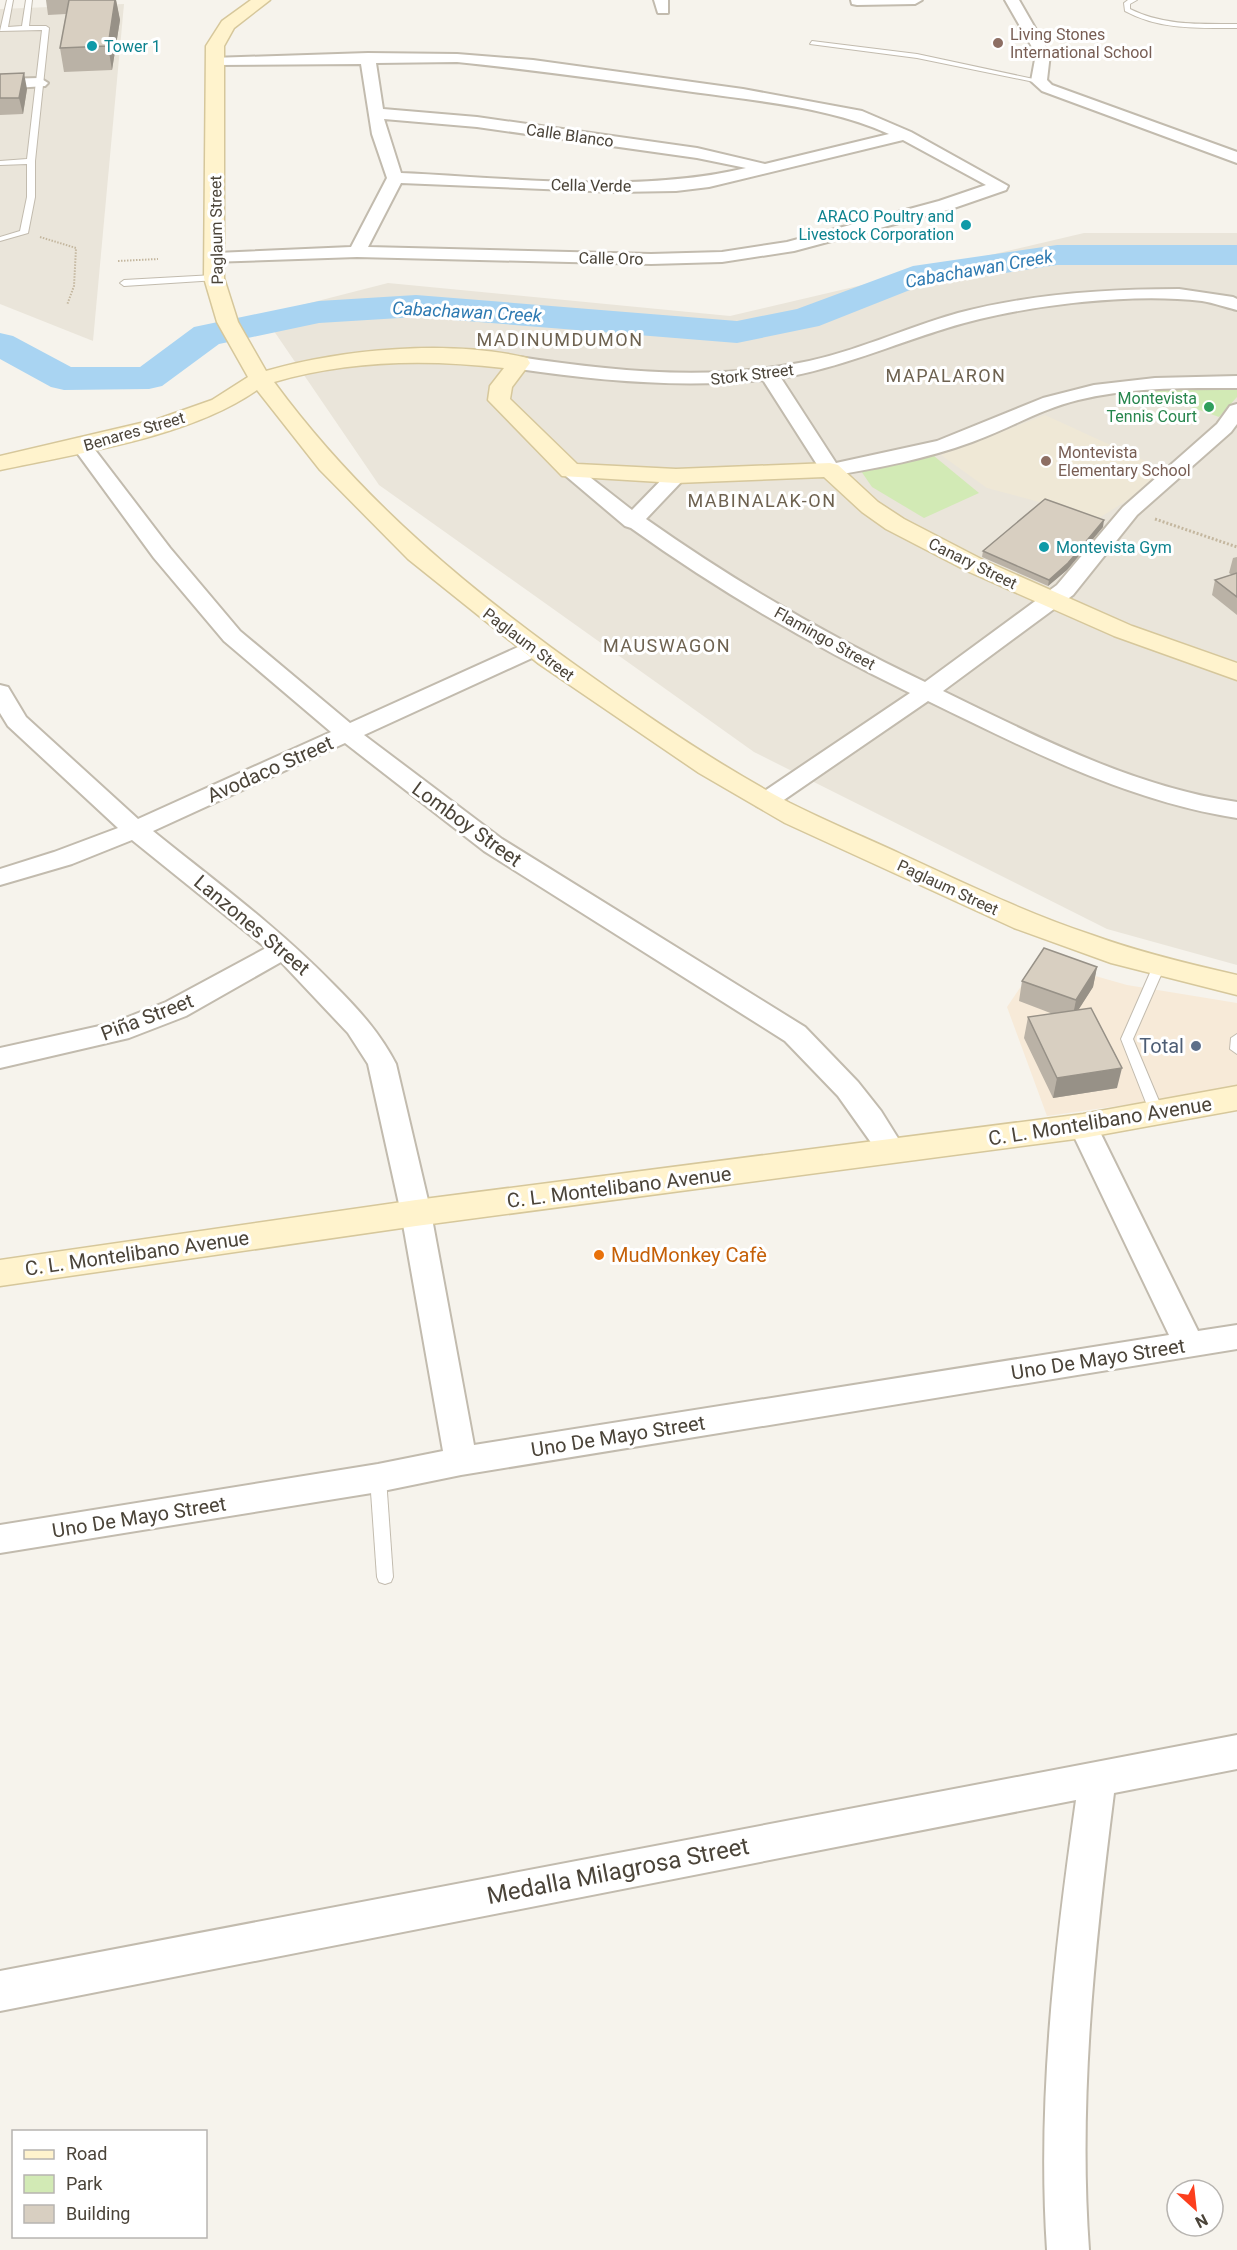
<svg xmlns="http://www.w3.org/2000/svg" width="1237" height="2250" font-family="Roboto,sans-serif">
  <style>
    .residential { fill: #eae5da }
    .commercial { fill: #f7ead8 }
    .education { fill: #efe8d6 }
    .green { fill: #d2eab5 }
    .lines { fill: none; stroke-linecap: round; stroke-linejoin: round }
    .river { fill: #a9d4f2; fill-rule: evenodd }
    .lane-casing { stroke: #c2bbae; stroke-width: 2 }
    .street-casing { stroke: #c2bbae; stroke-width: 4 }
    .secondary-casing { stroke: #d6c79b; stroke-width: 3 }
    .path-far1 { stroke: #c4b79f; stroke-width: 2; stroke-dasharray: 1.5 1.5; stroke-linecap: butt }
    .path { stroke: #c4b79f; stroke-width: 3; stroke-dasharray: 2 2; stroke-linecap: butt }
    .lane { fill: #fff; fill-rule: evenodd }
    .street { fill: #fff; fill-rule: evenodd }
    .secondary { fill: #fff3cd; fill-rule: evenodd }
    .wall { fill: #bab2a6 }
    .shaded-wall { fill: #979187 }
    .building { fill: #d8cfc1; stroke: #979187; stroke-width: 1.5 }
    .education-dot { fill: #8d6e63; stroke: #fff; stroke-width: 2 }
    .culture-dot { fill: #0f9aa8; stroke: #fff; stroke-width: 2 }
    .leisure-dot { fill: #2e9e5b; stroke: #fff; stroke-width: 2 }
    .service-dot { fill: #5c6f8a; stroke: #fff; stroke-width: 2 }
    .food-dot { fill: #e8710a; stroke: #fff; stroke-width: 2 }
    .labels { text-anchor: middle; stroke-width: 6; stroke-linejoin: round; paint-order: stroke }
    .far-education-label { font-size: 16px; fill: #785e54; stroke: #fff; text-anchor: start }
    .far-culture-label { font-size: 16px; fill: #0d838f; stroke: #fff; text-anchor: start }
    .far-street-label { font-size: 16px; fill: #4b4439; stroke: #fff }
    .far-leisure-label { font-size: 16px; fill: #27864d; stroke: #fff; text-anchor: end }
    .far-water-label { font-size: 18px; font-style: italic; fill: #2e7ab2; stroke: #fff }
    .far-neighbourhood-label { font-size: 18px; letter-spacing: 1.5px; fill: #6e6250; stroke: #fff }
    .street-label { font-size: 20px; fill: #4b4439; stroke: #fff }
    .service-label { font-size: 20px; fill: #4e5e75; stroke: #fff; text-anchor: end }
    .food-label { font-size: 20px; fill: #c56008; stroke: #fff; text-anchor: start }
    .near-street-label { font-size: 24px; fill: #4b4439; stroke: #fff }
  </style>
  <rect width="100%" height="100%" fill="#f6f3ec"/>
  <g class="residential">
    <polygon points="124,4 93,341 0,304 0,9"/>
    <polygon points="1084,233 1237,233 1237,965 1107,929 754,752 379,485 263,315 388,283 730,316"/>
  </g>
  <polygon class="commercial" points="1039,960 1127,985 1237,1003 1237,1089 1047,1116 1007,1007"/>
  <polygon class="education" points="1045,415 1156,466 1150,486 1099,518 987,488 941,455"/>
  <g class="green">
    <polygon points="1237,381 1237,397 1219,417 1123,383"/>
    <polygon points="934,456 979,493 924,518 872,487 861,471"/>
  </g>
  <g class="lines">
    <polygon class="river" points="1057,245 1237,245 1237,265 1057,265 920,286 819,326 737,343 416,317 319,323 219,344 162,386 149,389 64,390 51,387 0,359 0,333 13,336 71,367 140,367 194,327 319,301 416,295 737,321 797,309 913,266"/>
    <g class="lane-casing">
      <g id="lane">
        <polygon points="7,0 13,0 8,27 22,26 26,0 32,0 29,26 46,26 49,28 35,161 35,197 28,233 0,241 0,237 20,231 27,197 27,164 0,165 0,161 27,159 42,30 0,31"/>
        <path d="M1128 0H1137L1130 4V9C1164 26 1201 24 1237 24V28C1198 28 1160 30 1125 11L1124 3Z"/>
        <polygon points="812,41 917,54 1043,81 1039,83 917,58 810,44"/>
        <polygon points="214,275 217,276 217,280 124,286 120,283 124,280"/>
        <polygon points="1159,962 1165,966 1133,1039 1164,1113 1157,1118 1150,1113 1121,1039 1153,966"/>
        <polygon points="1237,1034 1237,1054 1230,1049 1231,1038"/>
        <polygon points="378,1471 384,1473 386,1478 393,1577 391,1582 385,1584 379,1582 377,1577 370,1478 372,1473"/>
      </g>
    </g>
    <g class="street-casing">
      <g id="street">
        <polygon points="654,0 668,0 668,13 658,13"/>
        <polygon points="851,0 922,0 915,4 857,5 852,4"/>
        <polygon points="1005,0 1019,0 1050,54 1047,80 1052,85 1237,152 1237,163 1042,91 1031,81 1036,54"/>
        <path d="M368 53 457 54 533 60 743 89 862 111 911 132 1008 186 1006 190 951 209 794 251 722 262 651 264 357 257 210 262 207 258 216 253 351 247 387 178 372 134 361 64 216 65 209 61 211 58ZM457 62C536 70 615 81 693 92 758 101 829 107 889 134L765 164 697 148 477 117 383 109 376 63ZM384 119 477 127 697 158 746 168C637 194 513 178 401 173ZM903 140 986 185 939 201 787 242 722 252 651 254 368 247 401 183 615 192 676 191 709 187Z"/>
        <polygon points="40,78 48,83 45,86 0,89 0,79"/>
        <path d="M1179 289 1233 297 1237 299V310C1225 307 1214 303 1202 301 1128 292 1018 306 947 328 892 345 839 368 781 378L836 463 937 441 1043 398 1094 385 1155 378 1237 376V388C1184 388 1130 387 1078 400 1041 409 1008 429 972 442 926 459 878 468 830 476L823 474 763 380C681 388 601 381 519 369L510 363 519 357C612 371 706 381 799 363 853 353 905 328 958 313 1030 294 1105 289 1179 289Z"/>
        <path d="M1237 404V424L1231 432 1137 515 1073 595 943 691C1036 736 1133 787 1237 802V818C1127 801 1027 749 928 701L775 806 766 809 757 806 754 801 757 796 910 693C813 646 719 591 631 528L625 526 560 471 563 467H577L632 510 669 472H683L686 476 683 480 646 519C734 581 828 636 925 682L1057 585 1123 507 1217 424 1230 406Z"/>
        <path d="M82 440 89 442 170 548 240 631 350 723 527 643H543L546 648 543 653 364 735 502 839 805 1027 858 1082 881 1111 906 1151 902 1158 892 1161 882 1158 838 1096 785 1041 484 851 345 743 153 831C215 881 279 928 334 985 359 1010 380 1033 396 1064L431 1213 474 1445 1169 1335 1069 1126 1073 1119 1083 1116 1093 1119 1097 1126 1198 1331 1237 1325V1349L461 1475 378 1492 0 1553V1525L378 1464 443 1451 401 1213 368 1064 348 1033 281 962 186 1016 129 1038 0 1068V1048L113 1023 166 1002 266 948 132 840 72 864 0 885V869L54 852 118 828 8 726 0 713V685L8 687 26 717 138 819 331 732 224 641 154 558 75 450 72 446 75 442Z"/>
        <path d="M1237 1735V1769L1114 1793C1095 1943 1078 2098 1089 2250H1047C1037 2100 1055 1948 1076 1800L0 2011V1971Z"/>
      </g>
    </g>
    <g class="secondary-casing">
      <g id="secondary">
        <path d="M251 0H270L234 28 224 46V278L238 322 266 371C341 349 450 339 527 358L530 363 512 387 510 399 577 464 676 469 830 463 838 465 878 502 904 519 985 561 1132 626 1237 663V680L1114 636 967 571 886 529 862 512 824 477 676 483 562 476 488 400 490 386 504 368C426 359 349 360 274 382 362 502 474 594 595 679 658 724 722 767 790 803 826 821 864 837 901 854 964 883 1026 913 1092 935 1139 952 1188 964 1237 975V995L1111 963 1014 928 785 823 699 773 539 664 408 559 320 470 257 390C190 437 80 453 0 470V456L158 419 212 400 248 377 217 322 204 278 206 46 222 21Z"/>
        <polygon points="1237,1086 1237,1110 1083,1138 416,1226 0,1286 0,1260 416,1200 1083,1114"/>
      </g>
    </g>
    <g class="path-far1">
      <polyline points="40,237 76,248 74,286 67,305"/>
      <polyline points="118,261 158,259"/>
    </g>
    <polyline class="path" points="1155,519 1237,547"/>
    <use href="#lane" class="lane"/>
    <use href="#street" class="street"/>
    <use href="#secondary" class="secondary"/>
  </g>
  <g class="wall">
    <polygon points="46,0 116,0 120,20 112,70 64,72 60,48 66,14 48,15"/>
    <polygon points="0,74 27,89 23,114 0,115"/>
    <polygon points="1103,527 1067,570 1048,586 982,557 983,551"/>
    <polygon points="1237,557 1237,615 1212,595 1215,580 1232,575 1229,573 1233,558"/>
    <polygon points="1097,967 1093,987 1078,1010 1117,1088 1053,1098 1024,1038 1028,1017 1053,1014 1019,1001 1022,981"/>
  </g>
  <g class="shaded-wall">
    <polygon points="115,0 116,0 120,20 112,70 108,46"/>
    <polygon points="24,73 27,89 23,114 19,98"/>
    <polygon points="1104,520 1103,527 1067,570 1048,586 1049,580"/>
    <polygon points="1097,967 1093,987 1072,1020 1076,1000"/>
    <polygon points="1122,1068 1117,1088 1053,1098 1057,1078"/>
  </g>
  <g class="building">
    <polygon points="69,0 115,0 108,46 60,48"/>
    <polygon points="24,73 19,98 0,98 0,74"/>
    <polygon points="1045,499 1104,520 1068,563 1049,580 983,551"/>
    <polygon points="1237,573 1237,597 1215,580"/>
    <polygon points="1044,948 1097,967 1076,1000 1022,981"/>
    <polygon points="1091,1008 1122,1068 1057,1078 1028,1017"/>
  </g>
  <g class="education-dot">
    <circle cx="998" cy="43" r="6"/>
    <circle cx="1046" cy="461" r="6"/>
  </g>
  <g class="culture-dot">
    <circle cx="92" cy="46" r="6"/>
    <circle cx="966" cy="225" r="6"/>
    <circle cx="1044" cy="547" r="6"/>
  </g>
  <circle class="leisure-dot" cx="1209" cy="407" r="6"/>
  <circle class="service-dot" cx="1196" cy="1046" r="6"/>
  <circle class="food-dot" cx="599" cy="1255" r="6"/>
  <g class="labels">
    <g class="far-education-label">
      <text x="1010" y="40">Living Stones<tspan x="1010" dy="18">International School</tspan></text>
      <text x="1058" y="458">Montevista<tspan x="1058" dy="18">Elementary School</tspan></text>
    </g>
    <g class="far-culture-label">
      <text x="104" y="52">Tower 1</text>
      <text x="954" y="222" text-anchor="end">ARACO Poultry and<tspan x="954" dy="18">Livestock Corporation</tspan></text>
      <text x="1056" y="553">Montevista Gym</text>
    </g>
    <g class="far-street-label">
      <text transform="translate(570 135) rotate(8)" y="6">Calle Blanco</text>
      <text transform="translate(591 185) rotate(1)" y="6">Cella Verde</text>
      <text transform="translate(216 230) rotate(-91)" y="6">Paglaum Street</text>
      <text transform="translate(611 258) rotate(1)" y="6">Calle Oro</text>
      <text transform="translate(752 374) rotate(-7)" y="6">Stork Street</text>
      <text transform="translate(134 431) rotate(-16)" y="6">Benares Street</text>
      <text transform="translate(973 563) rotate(26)" y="6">Canary Street</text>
      <text transform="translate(825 638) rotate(29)" y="6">Flamingo Street</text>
      <text transform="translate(529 644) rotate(37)" y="6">Paglaum Street</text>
      <text transform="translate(948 887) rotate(25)" y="6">Paglaum Street</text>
    </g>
    <g class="far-leisure-label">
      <text x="1197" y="404">Montevista<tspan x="1197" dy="18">Tennis Court</tspan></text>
    </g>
    <g class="far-water-label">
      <text transform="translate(979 269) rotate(-10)" y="6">Cabachawan Creek</text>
      <text transform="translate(467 312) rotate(3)" y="6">Cabachawan Creek</text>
    </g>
    <g class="far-neighbourhood-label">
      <text x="560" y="346">MADINUMDUMON</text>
      <text x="946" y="382">MAPALARON</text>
      <text x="762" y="507">MABINALAK-ON</text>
      <text x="667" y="652">MAUSWAGON</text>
    </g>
    <g class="street-label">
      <text transform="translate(270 769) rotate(-24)" y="7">Avodaco Street</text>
      <text transform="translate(467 824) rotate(36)" y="7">Lomboy Street</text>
      <text transform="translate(252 925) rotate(40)" y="7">Lanzones Street</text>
      <text transform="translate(147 1017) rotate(-21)" y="7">Piña Street</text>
      <text transform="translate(1100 1121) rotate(-9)" y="7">C. L. Montelibano Avenue</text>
      <text transform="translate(619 1187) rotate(-7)" y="7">C. L. Montelibano Avenue</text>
      <text transform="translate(137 1253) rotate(-8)" y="7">C. L. Montelibano Avenue</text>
      <text transform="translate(1098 1359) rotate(-9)" y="7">Uno De Mayo Street</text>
      <text transform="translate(618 1436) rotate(-9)" y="7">Uno De Mayo Street</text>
      <text transform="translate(139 1517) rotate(-9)" y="7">Uno De Mayo Street</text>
    </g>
    <g class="service-label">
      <text x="1184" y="1053">Total</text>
    </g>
    <g class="food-label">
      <text x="611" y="1262">MudMonkey Cafè</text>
    </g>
    <g class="near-street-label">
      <text transform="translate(618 1871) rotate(-11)" y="8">Medalla Milagrosa Street</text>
    </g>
  </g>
  <rect x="12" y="2130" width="195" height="108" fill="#ffffff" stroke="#b7b4b0" stroke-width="1.5"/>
  <rect x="24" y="2150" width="30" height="9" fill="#fff3cd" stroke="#b7b4b0" stroke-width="1.5"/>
  <text x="66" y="2160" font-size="18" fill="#4b4439">Road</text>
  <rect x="24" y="2175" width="30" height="18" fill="#d2eab5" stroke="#b7b4b0" stroke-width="1.5"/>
  <text x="66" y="2190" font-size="18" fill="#4b4439">Park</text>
  <rect x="24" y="2205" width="30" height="18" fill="#d8cfc1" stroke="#b7b4b0" stroke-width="1.5"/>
  <text x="66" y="2220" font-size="18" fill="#4b4439">Building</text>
  <g transform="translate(1195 2208) rotate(153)"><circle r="28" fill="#ffffff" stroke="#b7b4b0" stroke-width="1.5"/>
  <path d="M0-4.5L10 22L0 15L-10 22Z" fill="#fc3f1d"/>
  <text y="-9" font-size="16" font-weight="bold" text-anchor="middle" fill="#4b4439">N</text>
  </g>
</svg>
